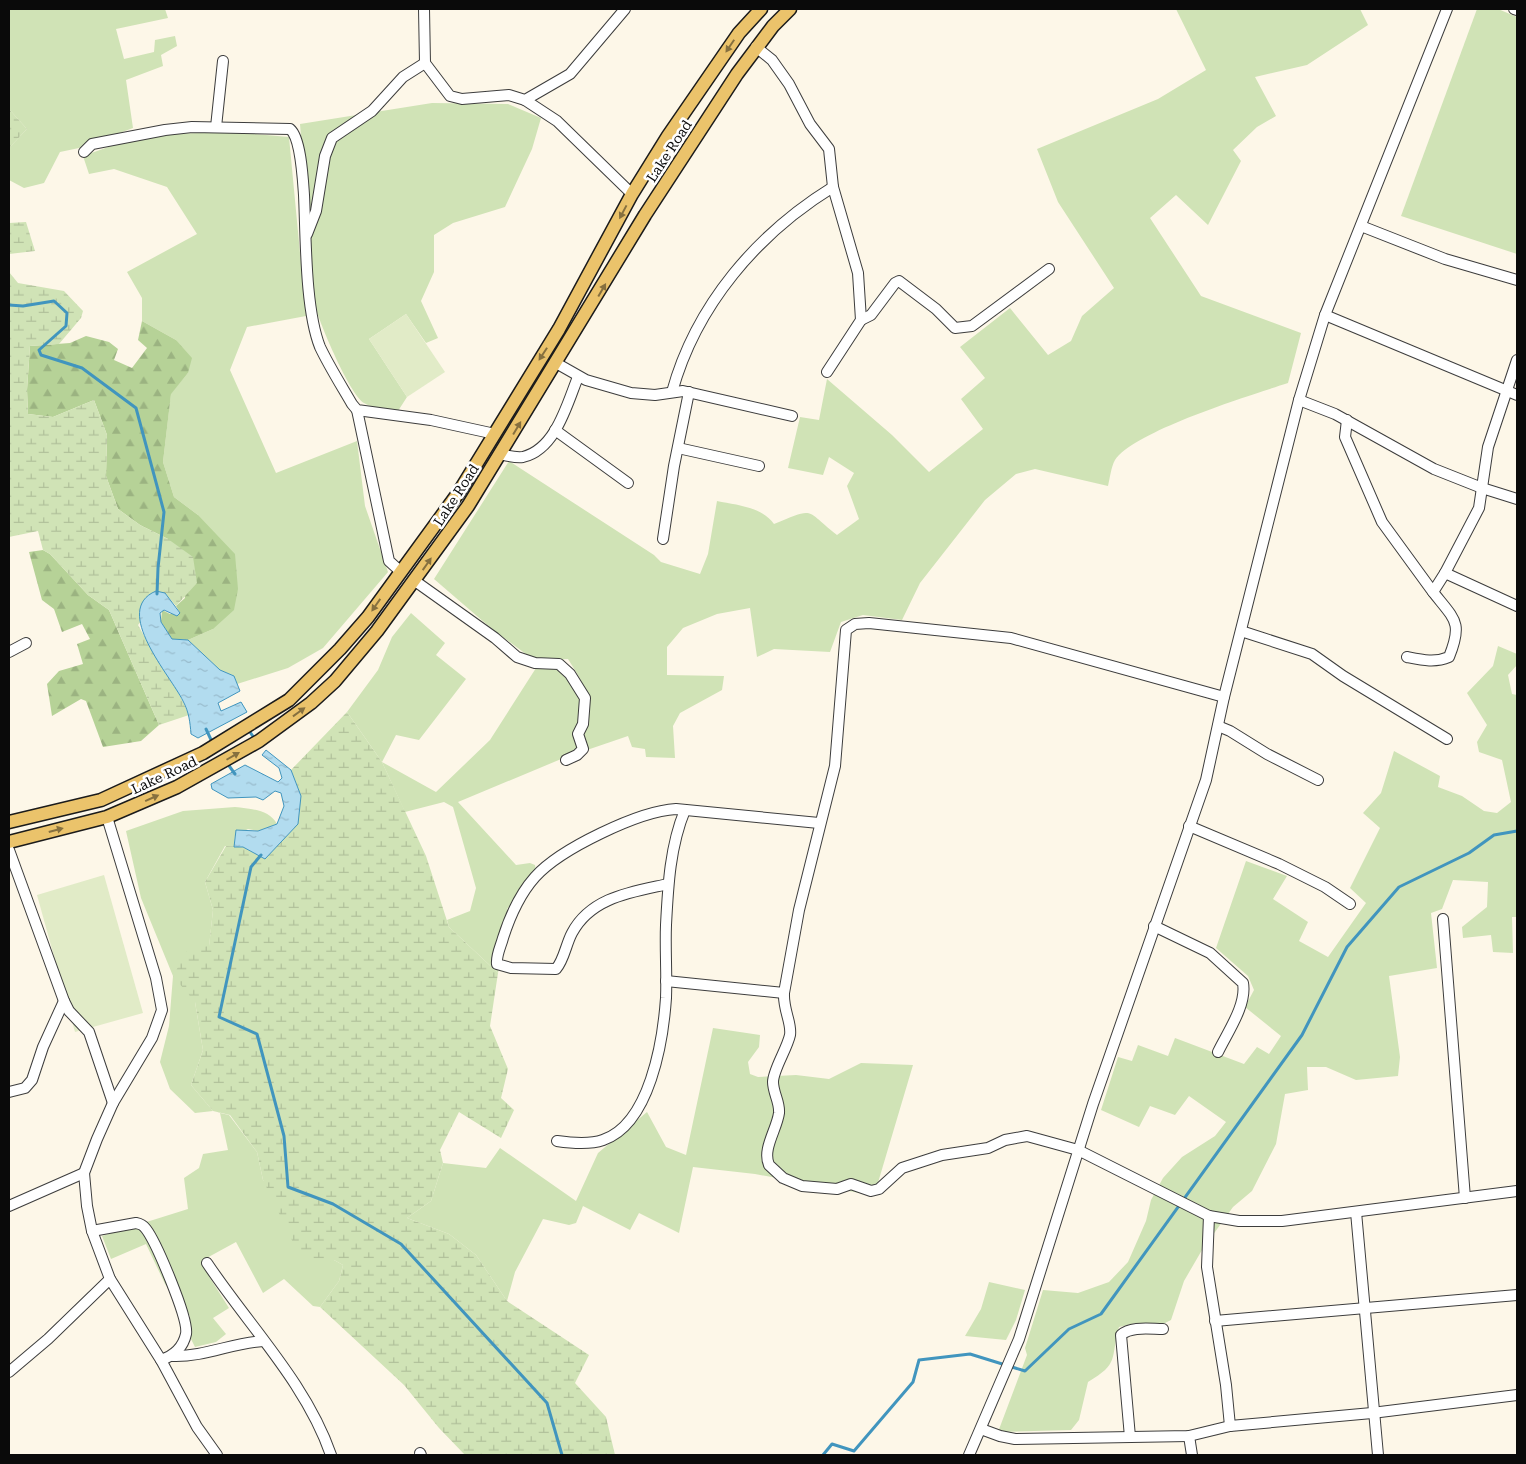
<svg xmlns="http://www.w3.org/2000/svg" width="1526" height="1464" font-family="'Roboto Serif',serif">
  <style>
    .grass { fill: #d0e3b6 }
    .forest { fill: url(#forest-firs) }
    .wetland { fill: url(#wetland-marsh) }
    .pitch { fill: #e1ebc7 }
    .water { fill: url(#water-ripples); stroke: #4195be }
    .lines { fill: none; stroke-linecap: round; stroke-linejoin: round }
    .stream { stroke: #4195be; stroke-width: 3 }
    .minor-casing { stroke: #3d3d3d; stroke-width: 12 }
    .major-casing { stroke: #1b1b1b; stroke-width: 15 }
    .minor { stroke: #fff; stroke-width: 10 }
    .major { stroke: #ebc36b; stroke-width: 12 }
    .oneway { fill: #86703f }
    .labels { text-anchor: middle; stroke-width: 5; stroke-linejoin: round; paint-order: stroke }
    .street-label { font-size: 14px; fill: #0a0a0a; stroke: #fff }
  </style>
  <defs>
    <pattern id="forest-firs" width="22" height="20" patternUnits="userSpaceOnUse" patternTransform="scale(1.25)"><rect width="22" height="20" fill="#b6d297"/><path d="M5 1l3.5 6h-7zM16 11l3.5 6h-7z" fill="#9bb381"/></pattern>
    <pattern id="wetland-marsh" width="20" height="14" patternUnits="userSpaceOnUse" patternTransform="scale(1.25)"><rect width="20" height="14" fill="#d0e3b6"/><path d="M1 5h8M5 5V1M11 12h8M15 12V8" fill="none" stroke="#b1c19b"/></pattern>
    <pattern id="water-ripples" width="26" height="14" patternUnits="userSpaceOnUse" patternTransform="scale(1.25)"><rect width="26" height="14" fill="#b2dcef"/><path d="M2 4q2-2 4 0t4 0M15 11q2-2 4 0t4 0" fill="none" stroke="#98bbcc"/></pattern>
  </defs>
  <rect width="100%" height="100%" fill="#fdf7e8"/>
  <g class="grass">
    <polygon points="9,9 165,9 168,18 116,29 124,59 154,52 155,40 175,36 177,46 161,55 163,66 126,80 133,128 79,148 60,152 44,183 24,188 9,180 9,148 27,129 9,109"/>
    <path d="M1176 9H1360L1368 25 1307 65 1255 77 1276 116 1257 127 1233 150 1241 161 1208 225 1176 195 1150 218 1201 296 1301 333 1288 383C1251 395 1134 431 1115 460 1111 467 1110 478 1108 486L1035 469 1016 474 985 500 920 583 902 620 863 615 841 622 830 652 774 649 757 657 750 608 717 614 683 628 667 647V675L724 676 722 690 680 713 673 726 675 758 646 757 645 749 632 747 628 736 587 750 582 733C598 703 584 685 568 659L534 660 492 629 434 579 509 461 654 555 661 562 700 574 708 554 717 501C737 505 762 507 774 524 816 507 804 509 837 535L859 519 847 486 854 473 829 457 823 475 788 468 800 417 819 420 827 379 892 435 929 472 983 429 961 399 985 378 960 347 1010 308 1048 355 1071 341 1082 316 1114 288 1058 202 1037 149 1158 99 1206 70Z"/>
    <polygon points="1477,9 1498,9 1517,17 1517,254 1401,216"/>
    <path d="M432 103 508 104 541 118 532 149 505 207 453 223 434 235V272L421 301 438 338 426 343 406 314 369 339 407 397 398 411C387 409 374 409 364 403 349 393 320 324 315 306L300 124Z"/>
    <polygon points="231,132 289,137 306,316 247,327 230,370 276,473 357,441 365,506 388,572 323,648 288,668 237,684 234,676 220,670 188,640 213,629 198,515 174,497 163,462 171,393 188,373 176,340 142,321 142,298 127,272 197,234 167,187 114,169 89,174 83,156 128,140 168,134"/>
    <path d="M411 613 445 643 436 655 466 679 419 740 396 735 382 762 436 792 490 740 536 668 559 669 566 673 582 698 578 752 458 802 516 865 530 863 535 865C538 884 519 897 507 909L513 918 502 949 498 973 449 927 447 920 470 911 476 888 453 807 444 802 405 812 382 762 347 712 378 670 392 637Z"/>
    <path d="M1498 646 1517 654V665L1508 675 1512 694 1517 695V917H1512L1513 953 1493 952 1491 935 1463 938 1462 927 1487 907 1488 882 1453 880 1442 909 1431 913 1437 968 1389 976 1400 1057 1398 1076 1356 1080 1326 1067H1307L1308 1090 1285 1094 1276 1144 1252 1191 1233 1207 1202 1250 1184 1281 1171 1320 1159 1326 1136 1323 1119 1327C1110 1359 1120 1363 1088 1382L1079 1420 1071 1430 998 1432 1027 1355 1025 1348 1043 1290 1078 1293 1109 1282 1128 1262 1146 1221 1151 1200 1163 1178 1182 1157 1215 1136 1226 1122 1189 1096 1175 1115 1150 1106 1139 1127 1101 1110 1118 1057 1132 1061 1138 1045 1168 1056 1175 1038 1244 1064 1257 1047 1269 1054 1281 1036 1245 1007 1254 990 1248 976 1216 948 1246 861 1287 876 1273 899 1308 922 1299 941 1328 957 1366 903 1350 888 1380 828 1363 813 1381 793 1394 751 1440 776 1438 787 1462 796 1484 811 1497 813 1511 802 1502 760 1479 752 1477 742 1487 725 1467 693 1493 666Z"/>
    <path d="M235 807C250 809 269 809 277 824L258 831 248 829 235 836 234 847 225 846 205 882 213 910 209 947 195 1002 203 1050 191 1085 213 1111 195 1113 170 1089 160 1062 169 1026 173 976 141 898 126 831 183 811Z"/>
    <polygon points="713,1028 760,1035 759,1047 748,1062 750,1074 758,1077 796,1075 829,1079 861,1063 913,1065 877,1186 865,1194 755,1174 693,1167 679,1233 639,1213 630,1230 583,1206 576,1223 569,1225 543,1219 515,1272 507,1301 476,1255 449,1234 407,1218 431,1201 443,1163 486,1168 500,1148 576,1201 598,1153 647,1112 666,1147 686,1155"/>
    <polygon points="220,1113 229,1115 257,1152 263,1180 334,1260 343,1265 339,1281 320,1307 313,1306 284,1279 263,1293 236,1242 203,1260 210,1278 229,1308 213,1318 226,1334 216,1342 195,1347 189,1335 190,1316 165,1284 146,1244 111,1259 102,1236 188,1209 184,1178 199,1168 203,1154 228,1150"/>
    <polygon points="989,1282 1025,1290 1016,1320 1006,1340 965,1336 981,1309"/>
  </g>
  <g class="forest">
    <polygon points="142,321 176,340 192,358 188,373 171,394 163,462 174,497 198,515 235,554 238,589 234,610 213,629 188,640 172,639 161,622 162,610 170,614 180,613 176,606 185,598 168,539 140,525 118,509 106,476 107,435 94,400 53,417 28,414 27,390 30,346 70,343 86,336 109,342 118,349 114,360 132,368 147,348 138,340"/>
    <polygon points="43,550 50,554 88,595 109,610 159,725 141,741 103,747 86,701 81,699 52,716 47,684 59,671 83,664 77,644 90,639 82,624 62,632 54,609 42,600 29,552"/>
  </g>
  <g class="wetland">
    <polygon points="9,73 9,109 27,129 9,148"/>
    <polygon points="26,222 35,251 9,254 9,223"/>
    <path d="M9 272 18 283 64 291 83 311 81 318 59 344 30 346 27 390 28 414 53 417 94 400 107 435 106 476 118 509 140 525 168 539 193 557 197 583 176 606 165 593 138 625C154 655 176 683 189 715L159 725 109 610 88 595 50 554 43 550 38 531 9 537Z"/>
    <polygon points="347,712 382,762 426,856 449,927 498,973 490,1026 508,1069 501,1098 514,1110 501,1138 459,1112 440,1150 443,1163 431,1201 407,1218 449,1234 476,1255 507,1301 589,1355 575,1383 606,1417 615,1455 465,1455 439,1428 404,1385 320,1307 339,1281 343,1265 334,1260 321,1264 298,1253 263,1180 257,1152 230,1115 213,1111 191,1085 203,1050 195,1002 173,976 188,949 209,946 213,910 205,882 226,846 243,847 265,859 301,796 291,770"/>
  </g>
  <g class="pitch">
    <polygon points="406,314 445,372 407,397 369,339"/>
    <polygon points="104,875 143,1013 75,1032 37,895"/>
  </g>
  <g class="water">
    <path d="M156 591 165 593 180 613 177 616 164 610 160 613 161 622 172 639 188 640 220 670 234 676 240 691 218 703 221 711 241 702 247 712 198 738 191 734C190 722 189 712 183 701 171 676 111 610 156 591Z"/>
    <polygon points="266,750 291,770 301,796 298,824 265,859 243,847 234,847 236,830 258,831 277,824 284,806 281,793 275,791 263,800 256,797 228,798 212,789 211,784 245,765 278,782 282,778 279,768 262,755"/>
  </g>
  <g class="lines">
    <g class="stream">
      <polyline points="9,305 23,306 54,301 67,313 66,326 39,350 41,355 82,368 136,408 164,512 158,568 157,594"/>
      <polyline points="206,729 213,744"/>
      <polyline points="248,729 256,741"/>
      <polyline points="227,763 235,774"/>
      <polyline points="261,855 251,867 219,1017 257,1034 284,1136 288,1187 333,1204 401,1244 547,1403 562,1455"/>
      <polyline points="823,1455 832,1444 854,1451 913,1382 919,1360 970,1354 1025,1371 1069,1329 1101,1314 1302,1035 1347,947 1399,887 1469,853 1494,835 1517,831"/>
    </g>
    <g class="minor-casing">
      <g id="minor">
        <polyline points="424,9 425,63 450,96 462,99 509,95 525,100 570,74 625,9"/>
        <polyline points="1514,9 1517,10"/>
        <polyline points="756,47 772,60 789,84 810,124 829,149 833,187 858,273 861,320 827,372"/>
        <polyline points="525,100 557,121 632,194"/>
        <polyline points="216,127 223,61"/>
        <path d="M84 152 92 144 165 130 192 127 290 129C301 138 303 181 304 195 306 237 305 309 320 347 329 366 341 385 352 404L357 410 431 420 495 434"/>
        <polyline points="1361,226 1445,259 1517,280"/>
        <polyline points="307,234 316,211 325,156 332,138 372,111 403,77 425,63"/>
        <polyline points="1325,315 1517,395"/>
        <polyline points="861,320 871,315 895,283 899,281 936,309 955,328 972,326 1049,269"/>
        <polyline points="556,363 586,380 631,393 655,395 683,391 792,416"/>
        <path d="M672 392C696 305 757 234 833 187"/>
        <polyline points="1299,400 1335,414 1434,469 1482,488 1517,499"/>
        <polyline points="357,410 389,561 400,571"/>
        <polyline points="1347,420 1345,437 1382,522 1433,592"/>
        <polyline points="555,430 628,483"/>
        <polyline points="678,448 759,466"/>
        <path d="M500 454C508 456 515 458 523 457 556 449 567 404 578 377"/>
        <polyline points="663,539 674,466 689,392"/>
        <polyline points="1445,573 1517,606"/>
        <polyline points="415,581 495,638 517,657 535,663 559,664 570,674 585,698 583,724 578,734 583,749 577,755 566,760"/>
        <polyline points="1241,631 1312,654 1343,676 1447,739"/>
        <polyline points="9,652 26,643"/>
        <path d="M1407 657C1422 660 1435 663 1449 657 1463 622 1455 620 1433 592L1445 573 1479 508 1488 447 1517 360"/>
        <path d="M1224 697 1011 638 869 623 855 624 846 630 835 766 799 910 784 993C783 1010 792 1023 790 1035 787 1049 773 1070 773 1082 773 1093 780 1102 779 1113 777 1129 762 1149 769 1165L783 1178 802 1186 837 1189 851 1184 871 1191 879 1189 902 1168 942 1155 988 1148 1005 1140 1027 1136 1078 1150 1209 1216 1239 1221H1282L1517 1191"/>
        <polyline points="1218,726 1230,731 1267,754 1318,780"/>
        <polyline points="107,817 156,978 162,1010 152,1038 113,1103 97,1139 84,1173 87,1206 92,1231 110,1279 161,1360 197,1427 217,1455"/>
        <polyline points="1189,826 1279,864 1325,887 1350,904"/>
        <polyline points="9,850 64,1001 69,1011 89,1032 113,1103"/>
        <path d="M668 884C632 892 591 897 572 933 566 944 564 960 556 969L511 968 497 964C496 955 501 946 503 938 510 916 519 895 535 877 560 849 639 811 676 809L819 823"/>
        <polyline points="1443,919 1465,1198"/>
        <path d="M1154 926 1210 953 1243 983C1247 1005 1227 1033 1218 1052"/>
        <polyline points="666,981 784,993"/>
        <polyline points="9,1092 25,1088 32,1080 43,1047 64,1001"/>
        <path d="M557 1141C571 1143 589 1145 603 1140 650 1124 663 1041 666 998 667 974 665 949 666 925 668 886 670 846 685 810"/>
        <polyline points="9,1206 84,1173"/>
        <polyline points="1356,1212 1378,1455"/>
        <polyline points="1209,1216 1207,1267 1226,1385 1230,1426"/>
        <path d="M92 1231 136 1223C141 1224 143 1225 146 1229 156 1242 189 1319 186 1334 183 1348 173 1356 161 1360"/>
        <path d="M207 1263C249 1326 306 1383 331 1455"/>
        <polyline points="1215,1321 1517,1295"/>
        <path d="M173 1356C204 1357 232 1343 263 1341"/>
        <polyline points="9,1372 48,1339 110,1279"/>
        <polyline points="981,1429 1000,1436 1015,1439 1189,1436 1230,1426 1372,1413 1517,1395"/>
        <polyline points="1189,1436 1192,1455"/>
        <path d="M1130 1437 1121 1335C1131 1326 1150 1329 1163 1329"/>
        <polyline points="420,1453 421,1455"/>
        <polyline points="969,1455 1019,1339 1093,1104 1206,780 1224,697 1299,400 1325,315 1447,9"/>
      </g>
    </g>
    <g class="major-casing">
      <g id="major">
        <polyline points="9,822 101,800 203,753 289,700 340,649 368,617 459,492 559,329 632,194 668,136 739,33 761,9"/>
        <polyline points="9,842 107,817 177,787 259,741 311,703 335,681 377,631 468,506 645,215 737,74 773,26 790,9"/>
      </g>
    </g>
    <use href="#minor" class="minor"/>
    <use href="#major" class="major"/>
  </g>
  <defs><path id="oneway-solid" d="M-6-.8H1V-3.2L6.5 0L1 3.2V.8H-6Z" transform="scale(1.25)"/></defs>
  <g class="oneway">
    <use href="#oneway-solid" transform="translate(730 46) rotate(124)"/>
    <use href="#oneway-solid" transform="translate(623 212) rotate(118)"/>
    <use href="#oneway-solid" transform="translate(602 290) rotate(-60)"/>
    <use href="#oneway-solid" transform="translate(543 354) rotate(123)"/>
    <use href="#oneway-solid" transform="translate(517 428) rotate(-59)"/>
    <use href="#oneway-solid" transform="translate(427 564) rotate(-55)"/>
    <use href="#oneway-solid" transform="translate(376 605) rotate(125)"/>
    <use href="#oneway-solid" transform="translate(299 712) rotate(-36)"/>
    <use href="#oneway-solid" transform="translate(233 756) rotate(-30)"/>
    <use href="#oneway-solid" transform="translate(152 798) rotate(-24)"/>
    <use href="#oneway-solid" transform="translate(56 830) rotate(-15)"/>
  </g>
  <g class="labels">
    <g class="street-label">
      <text transform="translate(669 151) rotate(-57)" y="5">Lake Road</text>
      <text transform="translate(456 495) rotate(-57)" y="5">Lake Road</text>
      <text transform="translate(164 775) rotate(-25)" y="5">Lake Road</text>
    </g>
  </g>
  <rect width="1526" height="1464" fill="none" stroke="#0a0a0a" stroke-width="20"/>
</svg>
